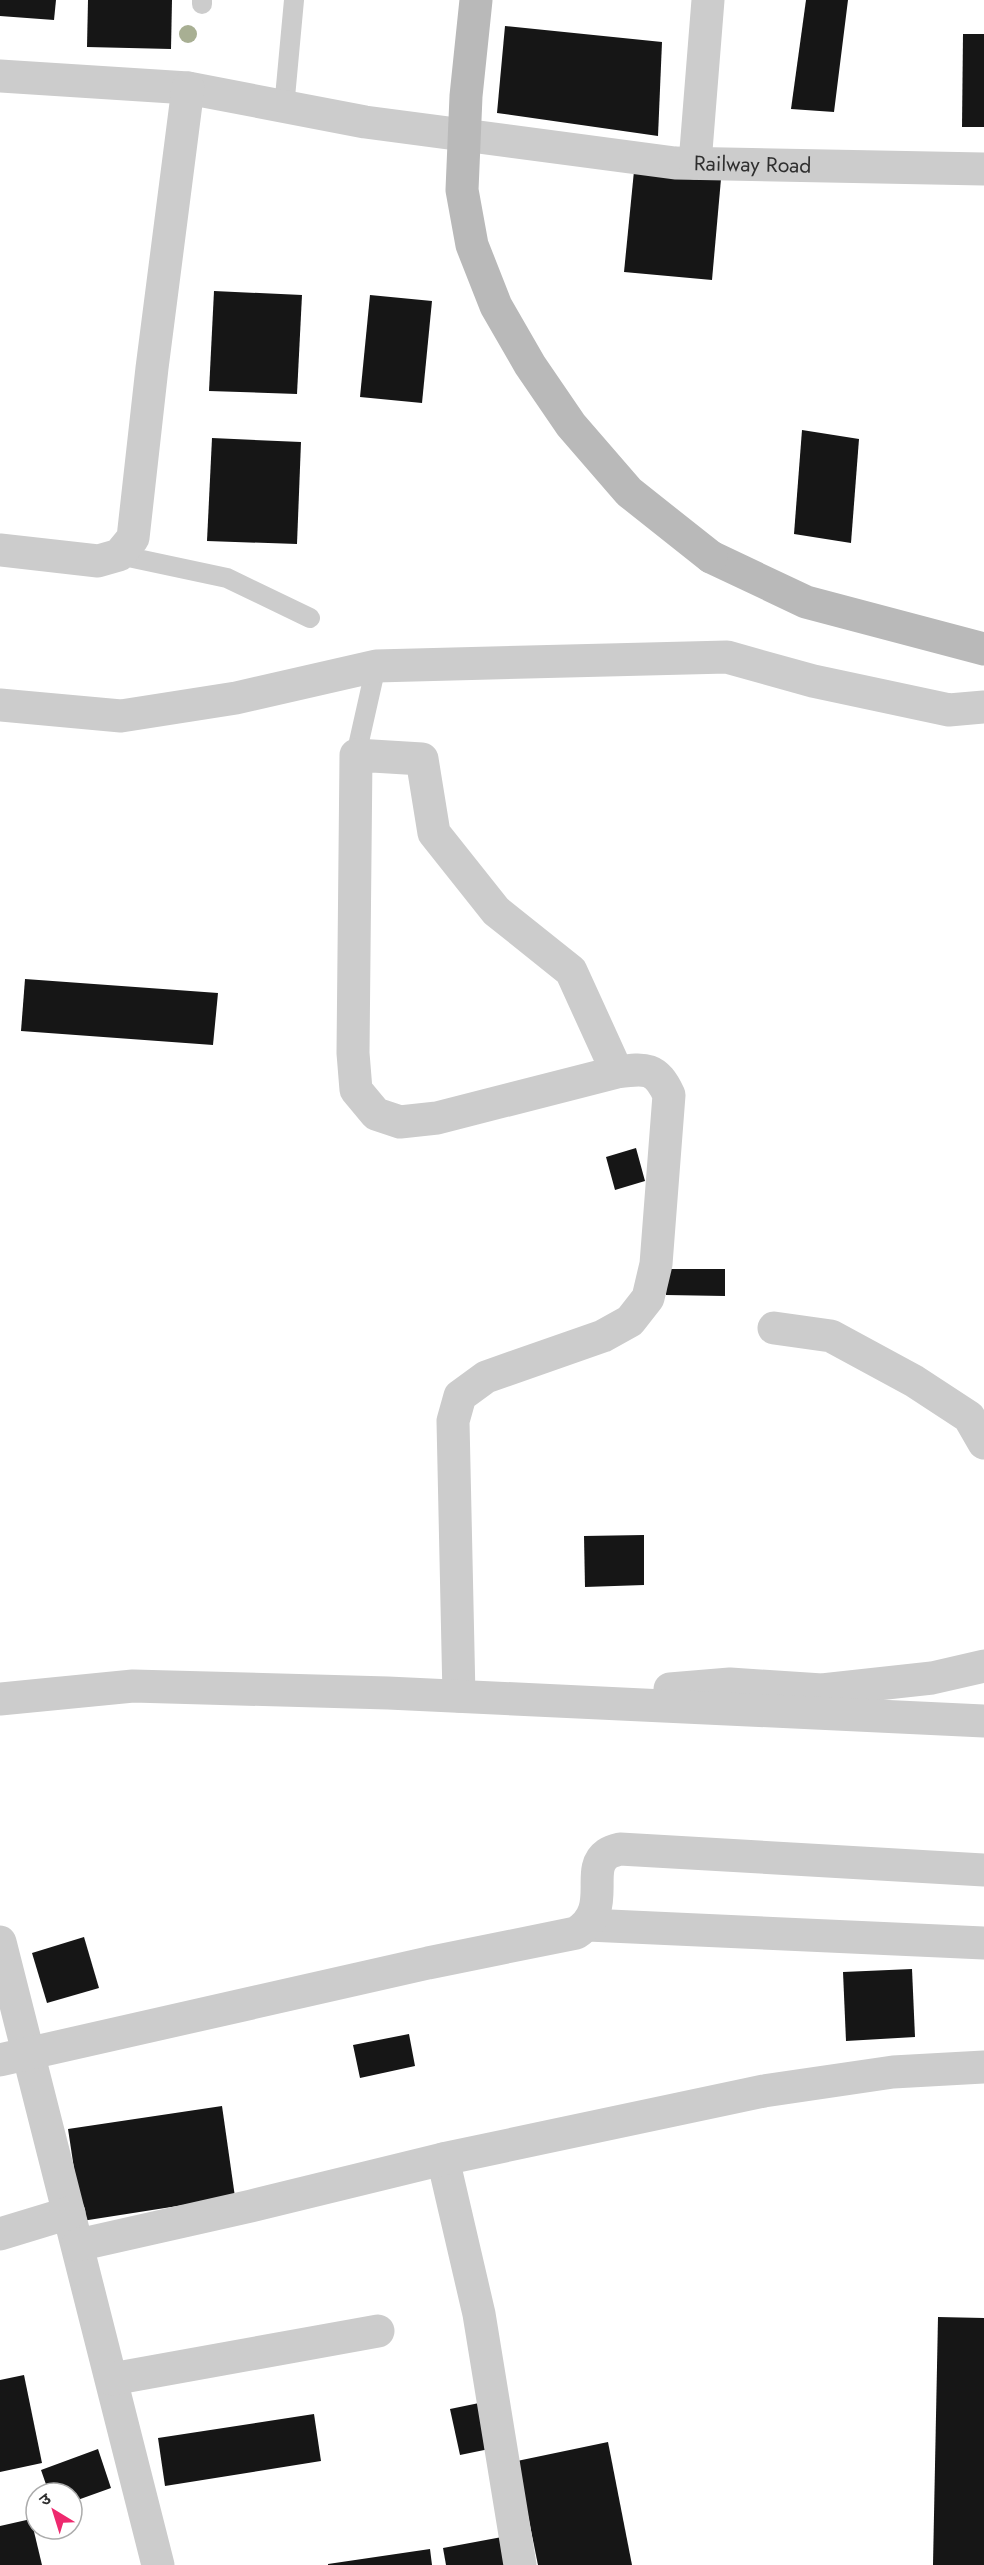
<svg xmlns="http://www.w3.org/2000/svg" width="984" height="2565" font-family="Jost,'Noto Sans Devanagari',sans-serif">
  <style>
    .building { fill: #161616 }
    .lines { fill: none; stroke-linecap: round; stroke-linejoin: round }
    .lane { stroke: #ccc; stroke-width: 20 }
    .street { stroke: #ccc; stroke-width: 33 }
    .secondary { stroke: #b9b9b9; stroke-width: 33 }
    .secondary-bridge { stroke: #b9b9b9; stroke-width: 33 }
    .tree { fill: #a8af93 }
    .labels { text-anchor: middle; stroke-width: 6; stroke-linejoin: round; paint-order: stroke }
    .street-label { font-size: 21px; fill: #2f2f2f; stroke: #fff }
  </style>
  <rect width="100%" height="100%" fill="#fff"/>
  <g class="building">
    <polygon points="0,0 56,0 54,20 0,16"/>
    <polygon points="88,0 172,0 171,49 87,47"/>
    <polygon points="806,0 848,0 834,112 791,109"/>
    <polygon points="505,26 662,42 658,136 497,113"/>
    <polygon points="963,34 984,34 984,127 962,127"/>
    <polygon points="634,171 721,179 712,280 624,272"/>
    <polygon points="214,291 302,295 297,394 209,391"/>
    <polygon points="370,295 432,301 422,403 360,397"/>
    <polygon points="802,430 859,439 851,543 794,534"/>
    <polygon points="212,438 301,442 297,544 207,541"/>
    <polygon points="25,979 218,993 213,1045 21,1031"/>
    <polygon points="636,1148 645,1181 615,1190 606,1157"/>
    <polygon points="667,1269 725,1269 725,1296 666,1295"/>
    <polygon points="644,1535 644,1585 585,1587 584,1536"/>
    <polygon points="84,1937 99,1988 47,2003 32,1953"/>
    <polygon points="912,1969 915,2037 846,2041 843,1972"/>
    <polygon points="409,2034 415,2066 360,2078 353,2045"/>
    <polygon points="222,2106 235,2197 82,2221 68,2129"/>
    <polygon points="938,2317 984,2318 984,2565 933,2565"/>
    <polygon points="24,2375 42,2463 0,2472 0,2380"/>
    <polygon points="484,2402 494,2448 460,2455 450,2409"/>
    <polygon points="314,2414 321,2461 165,2486 158,2438"/>
    <polygon points="608,2442 632,2565 538,2565 517,2461"/>
    <polygon points="98,2449 111,2488 72,2502 72,2493 49,2493 41,2470"/>
    <polygon points="31,2519 42,2565 0,2565 0,2526"/>
    <polygon points="502,2537 508,2565 446,2565 443,2548"/>
    <polygon points="430,2549 432,2565 328,2565 328,2564"/>
  </g>
  <g class="lines">
    <g class="lane">
      <polyline points="202,4 202,0"/>
      <polyline points="284,108 294,0"/>
      <polyline points="119,555 227,578 310,618"/>
      <polyline points="356,755 376,666"/>
    </g>
    <g class="street">
      <path id="s1" d="M0 76 188 88 365 122 675 163 984 169"/>
      <polyline points="695,163 708,0"/>
      <polyline points="0,550 98,561 119,555 133,538 152,368 188,88"/>
      <polyline points="0,705 121,716 236,698 376,666 727,657 813,681 949,710 984,707"/>
      <polyline points="774,1328 831,1336 914,1381 969,1417 984,1443"/>
      <polyline points="670,1689 730,1684 822,1690 932,1678 984,1666"/>
      <path d="M459 1696 453 1421 460 1396 486 1377 603 1336 630 1321 648 1298 656 1264 669 1095C656 1067 646 1068 617 1072L437 1118 400 1122 376 1114 356 1090 353 1053 356 755 422 759 434 833 496 911 571 971 617 1072"/>
      <polyline points="0,1699 133,1686 388,1693 984,1721"/>
      <polyline points="588,1925 984,1943"/>
      <polyline points="0,1942 158,2565"/>
      <path d="M0 2060 428 1963 576 1933C614 1909 584 1870 607 1854 610 1852 616 1850 620 1849L984 1870"/>
      <polyline points="443,2159 479,2314 520,2565"/>
      <polyline points="0,2234 69,2213"/>
      <polyline points="78,2245 251,2206 443,2159 764,2091 893,2072 984,2067"/>
      <polyline points="112,2379 378,2331"/>
    </g>
    <polyline class="secondary" points="711,557 806,602 984,649"/>
    <polyline class="secondary-bridge" points="476,0 466,96 462,190 472,245 496,306 530,365 571,425 629,492 711,557"/>
  </g>
  <circle class="tree" cx="188" cy="34" r="9"/>
  <g class="labels">
    <g class="street-label">
      <text dy="7" stroke="none"><textPath href="#s1" startOffset="759">Railway Road</textPath></text>
    </g>
  </g>
  <g transform="translate(54 2511) rotate(322)"><circle r="28" fill="#ffffff" stroke="#acacac" stroke-width="1.5"/>
  <path d="M0-4.5L10 22L0 15L-10 22Z" fill="#ee296e"/>
  <text y="-9" font-size="16" font-weight="bold" text-anchor="middle" fill="#2f2f2f">उ</text>
  </g>
</svg>
